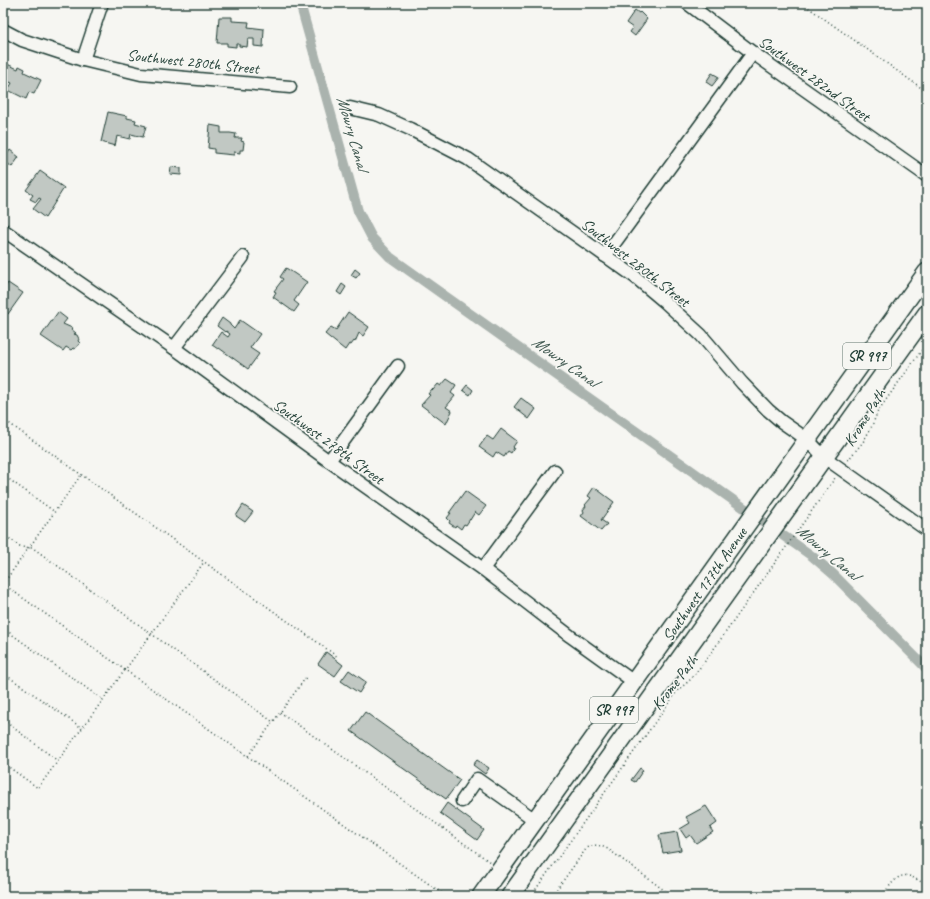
<svg xmlns="http://www.w3.org/2000/svg" width="930" height="899" font-family="Caveat,sans-serif">
  <style>
    .lines { fill: none; stroke-linecap: round; stroke-linejoin: round }
    .canal { stroke: #aab3ae; stroke-width: 10 }
    .building { fill: #c1c8c3; stroke: #1f3d34 }
    .minor-casing { stroke: #1f3d34; stroke-width: 15 }
    .highway-casing { stroke: #1f3d34; stroke-width: 20 }
    .path { stroke: #1f3d34; stroke-width: 1.5; stroke-dasharray: 1 3; stroke-linecap: butt }
    .minor { stroke: #f6f6f2; stroke-width: 12 }
    .highway { stroke: #f6f6f2; stroke-width: 17 }
    .labels { text-anchor: middle; stroke-width: 3.5; stroke-linejoin: round; paint-order: stroke }
    .shield { fill: #f6f6f2; stroke: #60746d; stroke-width: 1 }
    .shield-label { font-size: 15px; font-weight: bold; fill: #1f3d34 }
    .street-label { font-size: 16px; fill: #1f3d34; stroke: #f6f6f2 }
    .water-label { font-size: 17px; font-style: italic; fill: #425a52; stroke: #f6f6f2 }
  </style>
  <rect width="100%" height="100%" fill="#f6f6f2"/>
  <filter id="ink" filterUnits="userSpaceOnUse"><feTurbulence type="fractalNoise" baseFrequency=".025" numOctaves="2"/><feDisplacementMap in="SourceGraphic" scale="8" xChannelSelector="R" yChannelSelector="G"/><feConvolveMatrix kernelMatrix="1 2 1 2 8 2 1 2 1" color-interpolation-filters="sRGB"/></filter>
  <g filter="url(#ink)">
    <g class="lines">
      <polyline class="canal" points="300,3 358,211 372,238 390,257 812,556 833,574 927,669"/>
    </g>
    <g class="building">
      <polygon points="635,10 639,13 640,12 647,19 635,36 630,32 633,28 626,23"/>
      <polygon points="219,17 232,17 232,21 249,22 248,27 264,29 263,47 254,46 254,39 248,39 247,47 239,46 239,44 236,44 236,47 227,46 227,43 217,43"/>
      <polygon points="7,64 18,69 19,66 25,69 24,72 41,80 34,94 29,92 26,99 8,90 12,83 3,79 3,72"/>
      <polygon points="712,73 719,77 712,86 706,82"/>
      <polygon points="108,112 127,116 127,118 136,120 135,123 146,126 143,137 131,134 130,139 117,136 115,146 101,142"/>
      <polygon points="210,125 221,127 221,133 230,133 236,134 235,138 242,138 241,141 244,142 243,150 240,150 240,153 234,152 234,155 214,153 214,149 208,148"/>
      <polygon points="10,150 19,157 12,167 3,160"/>
      <polygon points="171,167 181,168 181,175 170,174"/>
      <polygon points="40,171 64,188 45,218 33,209 41,199 39,198 36,202 30,199 33,195 26,190"/>
      <polygon points="286,268 307,282 294,301 299,305 294,312 273,297 276,292 274,291 283,279 280,277"/>
      <polygon points="355,269 360,273 356,278 351,275"/>
      <polygon points="8,283 23,293 8,314 3,311 3,290"/>
      <polygon points="342,284 346,287 341,295 337,292"/>
      <polygon points="58,312 67,319 63,324 72,328 71,329 76,333 74,334 77,335 79,339 78,341 80,343 75,349 73,348 71,350 66,347 63,351 41,336"/>
      <polygon points="348,312 369,327 363,336 359,333 355,342 354,341 351,345 349,344 345,350 325,334 331,327 336,330"/>
      <polygon points="222,318 230,324 230,325 234,329 240,320 260,334 250,348 259,354 248,369 219,348 218,349 212,345 221,332 228,337 230,334 226,331 225,332 217,326"/>
      <polygon points="447,379 456,385 451,393 455,396 446,407 452,411 446,424 421,405 430,395 428,394 432,389 433,390 438,384 441,386"/>
      <polygon points="467,385 473,390 470,395 463,390"/>
      <polygon points="521,398 536,409 529,419 514,407"/>
      <polygon points="501,429 517,441 513,447 514,448 511,453 508,451 504,457 496,452 493,457 479,447 487,436 493,440"/>
      <polygon points="594,487 614,502 601,520 607,524 601,531 581,516 584,512 583,510 586,506 585,505 591,498 588,496"/>
      <polygon points="465,491 486,506 479,515 475,512 470,520 470,519 466,525 464,524 461,529 456,525 455,527 449,523 450,521 447,518 451,513 449,513"/>
      <polygon points="243,505 253,512 245,522 236,516"/>
      <polygon points="326,652 343,665 335,676 318,664"/>
      <polygon points="349,670 366,682 359,693 341,681"/>
      <polygon points="365,712 460,780 446,799 351,731"/>
      <polygon points="477,760 489,768 485,774 473,765"/>
      <polygon points="640,768 643,770 635,782 631,780"/>
      <polygon points="447,803 484,830 477,840 440,813"/>
      <polygon points="706,806 717,823 710,828 713,832 696,843 690,835 686,838 680,829 690,823 686,817"/>
      <polygon points="677,832 681,850 663,853 659,835"/>
    </g>
    <g class="lines">
      <g class="minor-casing">
        <g id="minor">
          <polyline points="687,3 753,53 927,176"/>
          <polyline points="3,30 22,40 83,60 141,74 290,87"/>
          <polyline points="83,60 102,3"/>
          <polyline points="350,108 379,115 410,129 468,159 634,276 665,302 701,335 742,383 768,410 782,422 808,440 824,457 927,530"/>
          <polyline points="3,230 174,348 329,461 483,569 570,636 634,682"/>
          <polyline points="605,256 753,53"/>
          <polyline points="174,348 243,257"/>
          <polyline points="329,461 398,366"/>
          <polyline points="483,569 555,471"/>
          <polyline points="462,801 477,779 535,820"/>
        </g>
      </g>
      <g class="highway-casing">
        <g id="highway">
          <polyline points="481,896 927,272"/>
          <polyline points="510,896 927,313"/>
        </g>
      </g>
      <g class="path">
        <polyline points="802,3 927,92"/>
        <polyline points="3,419 338,657"/>
        <polyline points="848,460 863,442 871,428 878,411 927,343"/>
        <polyline points="3,475 55,512"/>
        <polyline points="3,534 21,547 33,548 273,722"/>
        <polyline points="3,584 125,670 204,562"/>
        <polyline points="3,584 81,475"/>
        <polyline points="3,628 103,700"/>
        <polyline points="3,673 82,728"/>
        <polyline points="280,712 490,862"/>
        <polyline points="3,720 58,761"/>
        <polyline points="248,756 307,676"/>
        <polyline points="3,763 38,788 125,670 446,896"/>
        <polyline points="531,896 678,690 689,681 706,660 835,478"/>
        <path d="M552 896 586 849C594 843 599 845 608 849L672 896"/>
        <path d="M882 896C899 873 903 869 927 886"/>
      </g>
      <use href="#minor" class="minor"/>
      <use href="#highway" class="highway"/>
    </g>
  </g>
  <g class="labels">
    <g class="shield">
      <rect x="843" y="343" width="48" height="26" rx="3"/>
      <rect x="590" y="697" width="48" height="26" rx="3"/>
    </g>
    <g class="shield-label">
      <text x="867" y="361">SR 997</text>
      <text x="614" y="715">SR 997</text>
    </g>
    <g class="street-label">
      <text transform="translate(193 61) rotate(6)" y="6">Southwest 280th Street</text>
      <text transform="translate(815 78) rotate(36)" y="6">Southwest 282nd Street</text>
      <text transform="translate(636 262) rotate(38)" y="6">Southwest 280th Street</text>
      <text transform="translate(864 417) rotate(-58)" y="6">Krome Path</text>
      <text transform="translate(329 441) rotate(36)" y="6">Southwest 278th Street</text>
      <text transform="translate(704 584) rotate(-55)" y="6">Southwest 177th Avenue</text>
      <text transform="translate(674 682) rotate(-52)" y="6">Krome Path</text>
    </g>
    <g class="water-label">
      <text transform="translate(353 133) rotate(74)" y="6">Mowry Canal</text>
      <text transform="translate(565 361) rotate(35)" y="6">Mowry Canal</text>
      <text transform="translate(828 552) rotate(40)" y="6">Mowry Canal</text>
    </g>
  </g>
  <rect width="930" height="899" fill="none" stroke="#f6f6f2" stroke-width="16"/>
  <rect x="8" y="8" width="914" height="883" fill="none" stroke="#1f3d34" stroke-width="1.5" filter="url(#ink)"/>
</svg>
